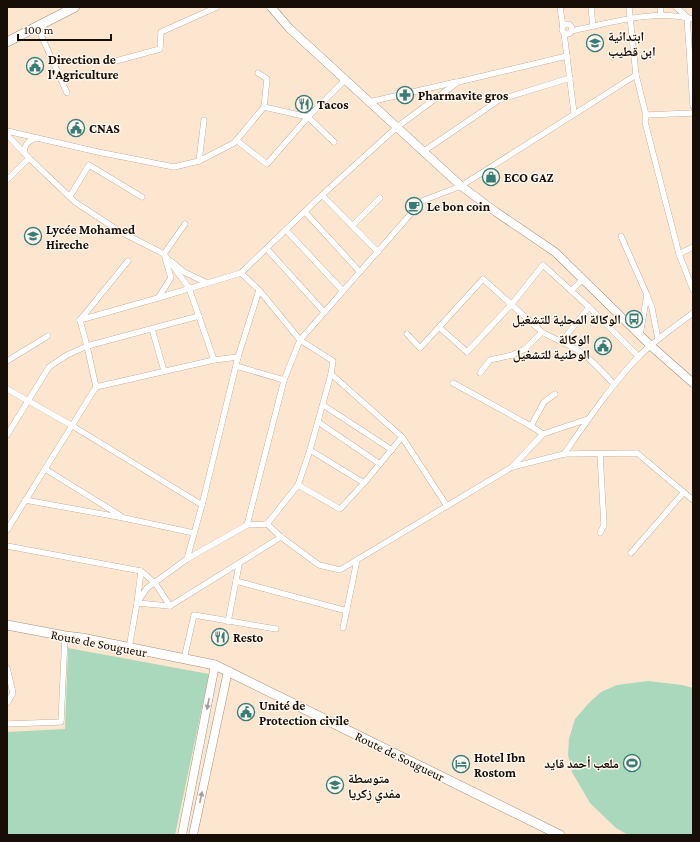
<svg xmlns="http://www.w3.org/2000/svg" width="700" height="842" font-family="'Crimson Pro','Noto Naskh Arabic',serif">
  <style>
    .green { fill: #a9d8bc }
    .lines { fill: none; stroke-linecap: round; stroke-linejoin: round }
    .street-casing { stroke: #a4907c; stroke-width: 6 }
    .secondary-casing { stroke: #a4907c; stroke-width: 9 }
    .primary-casing { stroke: #a4907c; stroke-width: 10 }
    .street { stroke: #fff; stroke-width: 5.5 }
    .secondary { stroke: #fff; stroke-width: 8 }
    .primary { stroke: #fff; stroke-width: 9 }
    .oneway { fill: #a29f9c }
    .labels { text-anchor: middle; stroke-width: 3; stroke-linejoin: round; paint-order: stroke }
    .poi-label { font-size: 13px; font-weight: bold; fill: #160e07; stroke: #fff6ed; text-anchor: start }
    .street-label { font-size: 13px; fill: #160e07; stroke: #fff6ed }
  </style>
  <rect width="100%" height="100%" fill="#fce6d0"/>
  <g class="green">
    <polygon points="68,648 209,674 175,835 7,835 7,732 65,729"/>
    <polygon points="648,681 682,685 693,688 693,835 628,835 616,828 590,803 572,772 568,755 569,739 575,719 589,703 601,692 617,685"/>
  </g>
  <g class="lines">
    <g class="street-casing">
      <g id="street">
        <polyline points="560,7 563,27"/>
        <polyline points="591,7 593,27"/>
        <polyline points="629,7 636,75 646,115 645,122 679,254 693,290"/>
        <polyline points="660,7 661,15"/>
        <polyline points="676,7 687,17 693,106"/>
        <circle cx="567" cy="29" r="5"/>
        <polyline points="37,26 67,93"/>
        <path d="M571 31C611 23 652 9 693 19"/>
        <polyline points="564,33 574,113"/>
        <polyline points="112,62 160,49 161,32 217,7"/>
        <polyline points="369,102 456,82"/>
        <polyline points="264,107 308,117 345,80"/>
        <polyline points="646,115 693,113"/>
        <polyline points="7,131 98,152 174,167 199,161 234,143 264,107 267,79 258,73"/>
        <polyline points="7,135 29,158 75,202 119,231 164,254 189,288 214,360"/>
        <polyline points="236,140 267,164 308,117 334,142"/>
        <polyline points="424,151 499,100 570,78"/>
        <path d="M24 153C25 144 27 142 36 138"/>
        <polyline points="199,161 204,120"/>
        <polyline points="7,180 29,158"/>
        <polyline points="322,195 378,252"/>
        <polyline points="70,196 89,165 142,197"/>
        <polyline points="305,212 360,272"/>
        <polyline points="352,226 380,198"/>
        <polyline points="286,230 343,291"/>
        <polyline points="621,236 647,295 652,308 658,339"/>
        <polyline points="267,249 324,312"/>
        <polyline points="164,254 185,224"/>
        <polyline points="679,254 693,247"/>
        <polyline points="172,262 184,272 207,283"/>
        <polyline points="241,273 259,290 300,340 333,361 331,374 402,437 447,506"/>
        <polyline points="571,291 583,279"/>
        <polyline points="158,298 171,278 165,258"/>
        <polyline points="80,320 158,298 241,273 322,195 397,127 458,82 567,56"/>
        <polyline points="80,320 128,261"/>
        <polyline points="439,327 467,352 511,305 543,265 589,307 639,357"/>
        <polyline points="152,329 164,371"/>
        <path d="M407 334 420 348 483 279 542 332C555 340 571 344 583 354 594 362 604 374 614 384"/>
        <polyline points="640,335 647,295"/>
        <polyline points="562,341 589,307"/>
        <polyline points="7,361 48,336"/>
        <polyline points="236,366 284,380"/>
        <polyline points="480,373 490,360 512,355 525,349 542,332"/>
        <polyline points="453,383 531,426 543,434"/>
        <polyline points="96,387 214,360 238,357"/>
        <polyline points="7,389 71,425 202,505"/>
        <polyline points="323,405 392,450"/>
        <polyline points="318,422 380,464"/>
        <polyline points="531,426 544,402 555,394"/>
        <polyline points="7,435 49,367 67,355 87,346 199,316"/>
        <polyline points="310,450 364,483"/>
        <path d="M564 454C587 421 610 387 638 357 655 340 674 327 693 313"/>
        <polyline points="512,467 543,434 588,419"/>
        <polyline points="45,469 121,516"/>
        <polyline points="298,485 340,509 364,483 402,437"/>
        <polyline points="25,500 124,518 194,533"/>
        <polyline points="267,524 298,485 310,450 331,374"/>
        <polyline points="247,525 284,380 300,340 422,201 461,186 636,75"/>
        <polyline points="7,530 96,387 87,346 80,320"/>
        <polyline points="600,533 604,525 600,454"/>
        <polyline points="7,546 141,571 155,583 170,606"/>
        <polyline points="631,553 684,492"/>
        <polyline points="187,559 202,505 238,357 259,290"/>
        <polyline points="141,571 137,603 170,606 281,537"/>
        <polyline points="236,581 347,611"/>
        <polyline points="228,622 239,565"/>
        <polyline points="343,628 357,560"/>
        <polyline points="129,648 137,603 147,588 187,559 247,525 267,524 281,537 319,565 340,570 512,467 564,454 637,453 693,500"/>
        <polyline points="184,659 194,615 276,629"/>
        <polyline points="7,668 13,693 7,703"/>
        <polyline points="7,724 61,722 65,636"/>
      </g>
    </g>
    <g class="secondary-casing">
      <g id="secondary">
        <polyline points="271,7 289,28 461,186 496,212 555,252 651,346 693,383"/>
        <polyline points="182,835 215,665"/>
        <polyline points="193,835 228,671"/>
      </g>
    </g>
    <g class="primary-casing">
      <g id="primary">
        <polyline points="7,42 75,7"/>
        <polyline points="7,625 65,636 82,638 215,665 560,835"/>
      </g>
    </g>
    <use href="#street" class="street"/>
    <use href="#secondary" class="secondary"/>
    <use href="#primary" class="primary"/>
  </g>
  <defs><path id="oneway-solid" d="M-6-.8H1V-3.2L6.5 0L1 3.2V.8H-6Z"/></defs>
  <g class="oneway">
    <use href="#oneway-solid" transform="translate(208 704) rotate(101)"/>
    <use href="#oneway-solid" transform="translate(201 797) rotate(-78)"/>
  </g>
  <defs>
    <g id="school-ring" transform="scale(0.9)"><circle r="9.5" fill="#fff6ed" stroke="#367d77" stroke-width="1.5"/><path d="M0-5L7-2L0 1L-7-2ZM-4 1L0 2.5L4 1V4Q0 6-4 4Z" fill="#367d77"/></g>
    <g id="civic-ring" transform="scale(0.9)"><circle r="9.5" fill="#fff6ed" stroke="#367d77" stroke-width="1.5"/><path d="M-.6-6.5H3V-4.5H.6V-3L4-1V1h2V6H-6V1h2V-1L-.6-3ZM-1.2 2.5V6h2.4V2.5Z" fill="#367d77"/></g>
    <g id="pharmacy-ring" transform="scale(0.9)"><circle r="9.5" fill="#fff6ed" stroke="#367d77" stroke-width="1.5"/><path d="M-2-6h4v4h4v4h-4v4h-4v-4h-4v-4h4Z" fill="#367d77"/></g>
    <g id="restaurant-ring" transform="scale(0.9)"><circle r="9.5" fill="#fff6ed" stroke="#367d77" stroke-width="1.5"/><path d="M-5-6h1v4h1v-4h1v4h1v-4h1v5L-1.5 .5V6h-2V.5L-5-1ZM5-6V6H3V1.5H1.5Q1.5-4 5-6Z" fill="#367d77"/></g>
    <g id="shop-ring" transform="scale(0.9)"><circle r="9.5" fill="#fff6ed" stroke="#367d77" stroke-width="1.5"/><path d="M-5-2.5h2.3a2.7 3.5 0 0 1 5.4 0H5L5.5 6h-11ZM-1.5-2.5h3a1.5 2.3 0 0 0-3 0Z" fill="#367d77"/></g>
    <g id="cafe-ring" transform="scale(0.9)"><circle r="9.5" fill="#fff6ed" stroke="#367d77" stroke-width="1.5"/><path d="M-5.5-4.5H6V0H3Q3 3.5 0 3.5H-2.5Q-5.5 3.5-5.5 0ZM3-3.2v2h1.7v-2ZM-6 4.5H4V6H-6Z" fill="#367d77"/></g>
    <g id="bus-ring" transform="scale(0.9)"><circle r="9.5" fill="#fff6ed" stroke="#367d77" stroke-width="1.5"/><path d="M-5-6H5V4H4V6H2V4H-2V6H-4V4H-5ZM-3.5-4V0h7V-4ZM-3.5 1.2v1.5H-2V1.2ZM2 1.2v1.5H3.5V1.2Z" fill="#367d77"/></g>
    <g id="stadium-ring" transform="scale(0.9)"><circle r="9.5" fill="#fff6ed" stroke="#367d77" stroke-width="1.5"/><path d="M0-5a6.5 5 0 1 0 0 10a6.5 5 0 1 0 0-10ZM-3.5-1.8h7v3.6h-7Z" fill="#367d77"/></g>
    <g id="hotel-ring" transform="scale(0.9)"><circle r="9.5" fill="#fff6ed" stroke="#367d77" stroke-width="1.5"/><path d="M-6-4.5h1.5V1H6V5H4.5V3h-9V5H-6ZM-4 0a1.8 1.8 0 1 1 3.6 0ZM.5 0V-2.5h3Q6-2.5 6 0Z" fill="#367d77"/></g>
  </defs>
  <g fill-rule="evenodd">
    <use href="#school-ring" x="595" y="43"/>
    <use href="#civic-ring" x="35" y="66"/>
    <use href="#pharmacy-ring" x="405" y="95"/>
    <use href="#restaurant-ring" x="304" y="104"/>
    <use href="#civic-ring" x="76" y="128"/>
    <use href="#shop-ring" x="491" y="177"/>
    <use href="#cafe-ring" x="414" y="206"/>
    <use href="#school-ring" x="33" y="236"/>
    <use href="#bus-ring" x="634" y="319"/>
    <use href="#civic-ring" x="603" y="346"/>
    <use href="#restaurant-ring" x="220" y="637"/>
    <use href="#civic-ring" x="246" y="712"/>
    <use href="#stadium-ring" x="632" y="763"/>
    <use href="#hotel-ring" x="461" y="764"/>
    <use href="#school-ring" x="335" y="785"/>
  </g>
  <g class="labels">
    <g class="poi-label">
      <text x="608" y="41">ابتدائية<tspan x="608" dy="15">ابن قطيب</tspan></text>
      <text x="48" y="64">Direction de<tspan x="48" dy="15">l'Agriculture</tspan></text>
      <text x="418" y="100">Pharmavite gros</text>
      <text x="317" y="109">Tacos</text>
      <text x="89" y="133">CNAS</text>
      <text x="504" y="182">ECO GAZ</text>
      <text x="427" y="211">Le bon coin</text>
      <text x="46" y="234">Lycée Mohamed<tspan x="46" dy="15">Hireche</tspan></text>
      <text x="621" y="324" text-anchor="end">الوكالة المحلية للتشغيل</text>
      <text x="590" y="344" text-anchor="end">الوكالة<tspan x="590" dy="15">الوطنية للتشغيل</tspan></text>
      <text x="233" y="642">Resto</text>
      <text x="259" y="710">Unité de<tspan x="259" dy="15">Protection civile</tspan></text>
      <text x="474" y="762">Hotel Ibn<tspan x="474" dy="15">Rostom</tspan></text>
      <text x="619" y="768" text-anchor="end">ملعب أحمد قايد</text>
      <text x="348" y="783">متوسطة<tspan x="348" dy="15">مفدي زكريا</tspan></text>
    </g>
    <g class="street-label">
      <text transform="translate(99 643) rotate(11)" y="5">Route de Sougueur</text>
      <text transform="translate(400 756) rotate(26)" y="5">Route de Sougueur</text>
    </g>
  </g>
  <rect width="700" height="842" fill="none" stroke="#160e07" stroke-width="16"/>
  <path d="M18 34v6h93v-6" fill="none" stroke="#160e07" stroke-width="2"/>
  <text x="24" y="34" font-size="12" fill="#160e07" stroke="#fff6ed" stroke-width="3" paint-order="stroke">100 m</text>
</svg>
